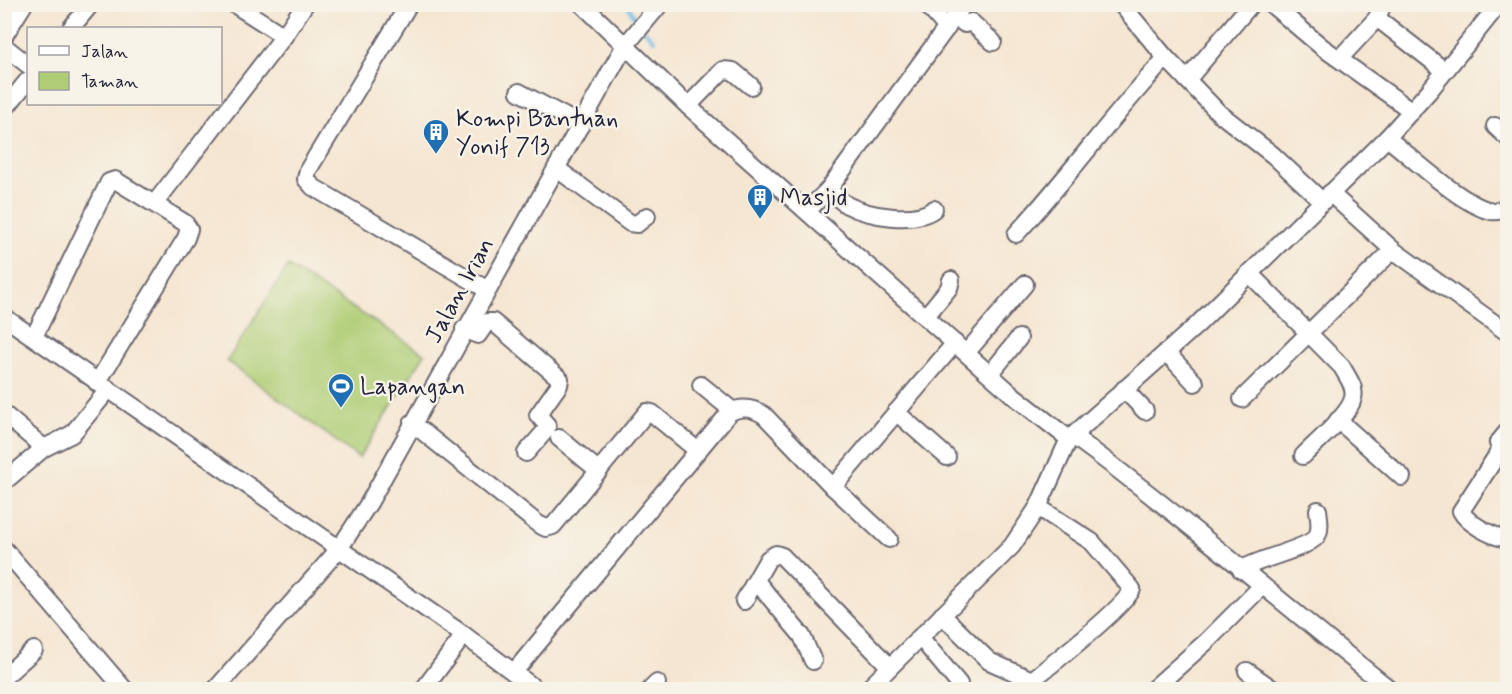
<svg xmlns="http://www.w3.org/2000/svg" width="1512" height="694" font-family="Mynerve,sans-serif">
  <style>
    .green { fill: #aecd75; stroke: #687858; stroke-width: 1.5 }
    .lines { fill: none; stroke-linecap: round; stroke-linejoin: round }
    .stream { stroke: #6abae5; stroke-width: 4 }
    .minor-casing { stroke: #6c6770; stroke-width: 20 }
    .minor { stroke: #fff; stroke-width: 16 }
    .labels { text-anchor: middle; stroke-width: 5; stroke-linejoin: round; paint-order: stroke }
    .poi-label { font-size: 24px; fill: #22223b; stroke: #f7f3e8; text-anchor: start }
    .street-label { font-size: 24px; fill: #22223b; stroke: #f7f3e8 }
  </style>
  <rect width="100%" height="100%" fill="#f7f3e8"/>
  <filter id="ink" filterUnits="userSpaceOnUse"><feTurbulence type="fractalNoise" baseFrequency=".0167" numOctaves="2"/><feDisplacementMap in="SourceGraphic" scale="12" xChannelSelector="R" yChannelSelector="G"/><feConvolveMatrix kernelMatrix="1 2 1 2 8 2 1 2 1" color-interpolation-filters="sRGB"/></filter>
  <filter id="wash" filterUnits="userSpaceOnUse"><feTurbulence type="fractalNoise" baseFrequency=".008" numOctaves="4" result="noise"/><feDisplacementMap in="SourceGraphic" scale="24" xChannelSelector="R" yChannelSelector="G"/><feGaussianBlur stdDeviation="1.35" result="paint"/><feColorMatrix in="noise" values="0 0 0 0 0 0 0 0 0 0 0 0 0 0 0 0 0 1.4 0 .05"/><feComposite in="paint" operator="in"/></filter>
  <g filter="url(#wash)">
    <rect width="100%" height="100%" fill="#f5e6d1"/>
    <polygon class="green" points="288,266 425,354 359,458 227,361"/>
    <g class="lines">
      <g class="stream">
        <polyline points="627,4 637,22"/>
        <polyline points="644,30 654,40"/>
      </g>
    </g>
  </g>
  <g filter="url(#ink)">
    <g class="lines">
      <g class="minor-casing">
        <g id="minor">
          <polyline points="234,4 284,36"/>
          <polyline points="409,4 308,170 306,179 313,187 486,289"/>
          <polyline points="582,4 688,106 1014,396 1069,439"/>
          <polyline points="926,4 947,28"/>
          <polyline points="1121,4 1166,58 1219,113 1273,155 1322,201"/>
          <polyline points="1271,4 1322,47 1412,111"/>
          <polyline points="955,17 965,24 971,22 993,42"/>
          <polyline points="1377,18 1383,4"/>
          <polyline points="71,28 91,4"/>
          <polyline points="4,36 24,4"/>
          <polyline points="4,46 28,65"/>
          <polyline points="1340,58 1377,18 1445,71"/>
          <polyline points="1187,80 1251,4"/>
          <polyline points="519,92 581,125"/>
          <polyline points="688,106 723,70 733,71 751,86"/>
          <polyline points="4,110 28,80"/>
          <polyline points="1495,126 1508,138"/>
          <path d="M1387 138C1412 157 1462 205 1491 211 1498 213 1502 208 1508 207"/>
          <polyline points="556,168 630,223 637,224 647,216"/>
          <path d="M828 190C834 195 841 201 847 205 868 216 915 224 934 209"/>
          <polyline points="1330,193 1393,250 1508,333"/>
          <polyline points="155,203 284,36 305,4"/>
          <polyline points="807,211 828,190 964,4"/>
          <path d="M1016 234C1069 177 1113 114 1166 58"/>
          <path d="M1249 273 1342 367C1347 377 1356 387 1353 398 1350 415 1315 443 1303 456"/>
          <polyline points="926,316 949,288 951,280"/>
          <polyline points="4,317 464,635 537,690"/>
          <polyline points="464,329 478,335 487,322 493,322 560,379 559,385 538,415 547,425 547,429 526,453"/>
          <polyline points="34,337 109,182 115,180 185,223 189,229 186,238 97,383"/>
          <polyline points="967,352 1025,284"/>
          <polyline points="1166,352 1195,383"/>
          <polyline points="991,373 1019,338"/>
          <polyline points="701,385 733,411"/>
          <polyline points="1124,389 1145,411"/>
          <polyline points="1242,399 1393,250"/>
          <polyline points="896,412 947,457"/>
          <polyline points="4,414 44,448"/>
          <polyline points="1338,420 1402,477"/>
          <polyline points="412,423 538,524 546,528 553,526 647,412 652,413 698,451"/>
          <path d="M1073 436C1182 516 1284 605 1391 690"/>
          <polyline points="559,438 599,471"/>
          <polyline points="1501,449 1498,443 1508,431"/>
          <path d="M1508 453 1501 449 1461 511C1467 523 1490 535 1503 538L1508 535"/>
          <polyline points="4,482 44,448 72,434 108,390"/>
          <polyline points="833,487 955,343"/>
          <polyline points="4,549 125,690"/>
          <path d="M1241 570C1258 558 1313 548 1318 534 1321 526 1319 518 1318 510"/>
          <polyline points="757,582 802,636 813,661"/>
          <polyline points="744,601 768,559 776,554 782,556 889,666"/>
          <polyline points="942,615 989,661 1032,680 1036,689"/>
          <polyline points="920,637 959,684"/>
          <polyline points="1247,671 1274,690"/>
          <path d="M514 672 730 412C742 406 753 408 764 415L833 487 889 539"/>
          <polyline points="4,677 34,650"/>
          <path d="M1032 680C1051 665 1126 606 1132 589L1092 542 1038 507"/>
          <polyline points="215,690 339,549 369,503 624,47 660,4"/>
          <polyline points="423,690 464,635"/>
          <polyline points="650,690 657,683"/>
          <polyline points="867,690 1012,546 1038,507 1069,439 1197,325 1387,138 1429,91 1499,4"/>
          <polyline points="1152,690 1207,641 1261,587"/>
        </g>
      </g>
      <use href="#minor" class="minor"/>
    </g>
  </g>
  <defs>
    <g id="building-pin" transform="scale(1.35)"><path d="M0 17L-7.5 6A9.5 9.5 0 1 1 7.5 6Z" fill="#1f6fb2" stroke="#f7f3e8"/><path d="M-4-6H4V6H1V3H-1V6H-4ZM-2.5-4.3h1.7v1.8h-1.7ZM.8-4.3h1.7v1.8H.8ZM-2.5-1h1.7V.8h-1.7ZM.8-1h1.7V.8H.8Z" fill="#fff"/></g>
    <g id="stadium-pin" transform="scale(1.35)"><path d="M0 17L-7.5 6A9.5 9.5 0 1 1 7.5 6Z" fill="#1f6fb2" stroke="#f7f3e8"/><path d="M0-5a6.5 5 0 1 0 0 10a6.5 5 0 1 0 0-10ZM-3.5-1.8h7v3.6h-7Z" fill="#fff"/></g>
  </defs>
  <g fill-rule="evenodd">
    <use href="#building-pin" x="436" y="132"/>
    <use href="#building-pin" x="760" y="197"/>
    <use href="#stadium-pin" x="341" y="386"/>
  </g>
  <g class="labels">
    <g class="poi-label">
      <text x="456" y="126">Kompi Bantuan<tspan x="456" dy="28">Yonif 713</tspan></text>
      <text x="780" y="205">Masjid</text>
      <text x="360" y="394">Lapangan</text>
    </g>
    <g class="street-label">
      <text transform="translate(459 290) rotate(-61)" y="8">Jalan Irian</text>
    </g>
  </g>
  <rect width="1512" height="694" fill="none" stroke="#f7f3e8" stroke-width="24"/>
  <rect x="27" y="27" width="195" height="78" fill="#f7f3e8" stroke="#a29fa3" stroke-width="1.5"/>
  <rect x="39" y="46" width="30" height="9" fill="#ffffff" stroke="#a29fa3" stroke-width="1.5"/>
  <text x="81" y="57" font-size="18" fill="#22223b">Jalan</text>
  <rect x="39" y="72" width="30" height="18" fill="#aecd75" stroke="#a29fa3" stroke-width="1.5"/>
  <text x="81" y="87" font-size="18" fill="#22223b">Taman</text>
</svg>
